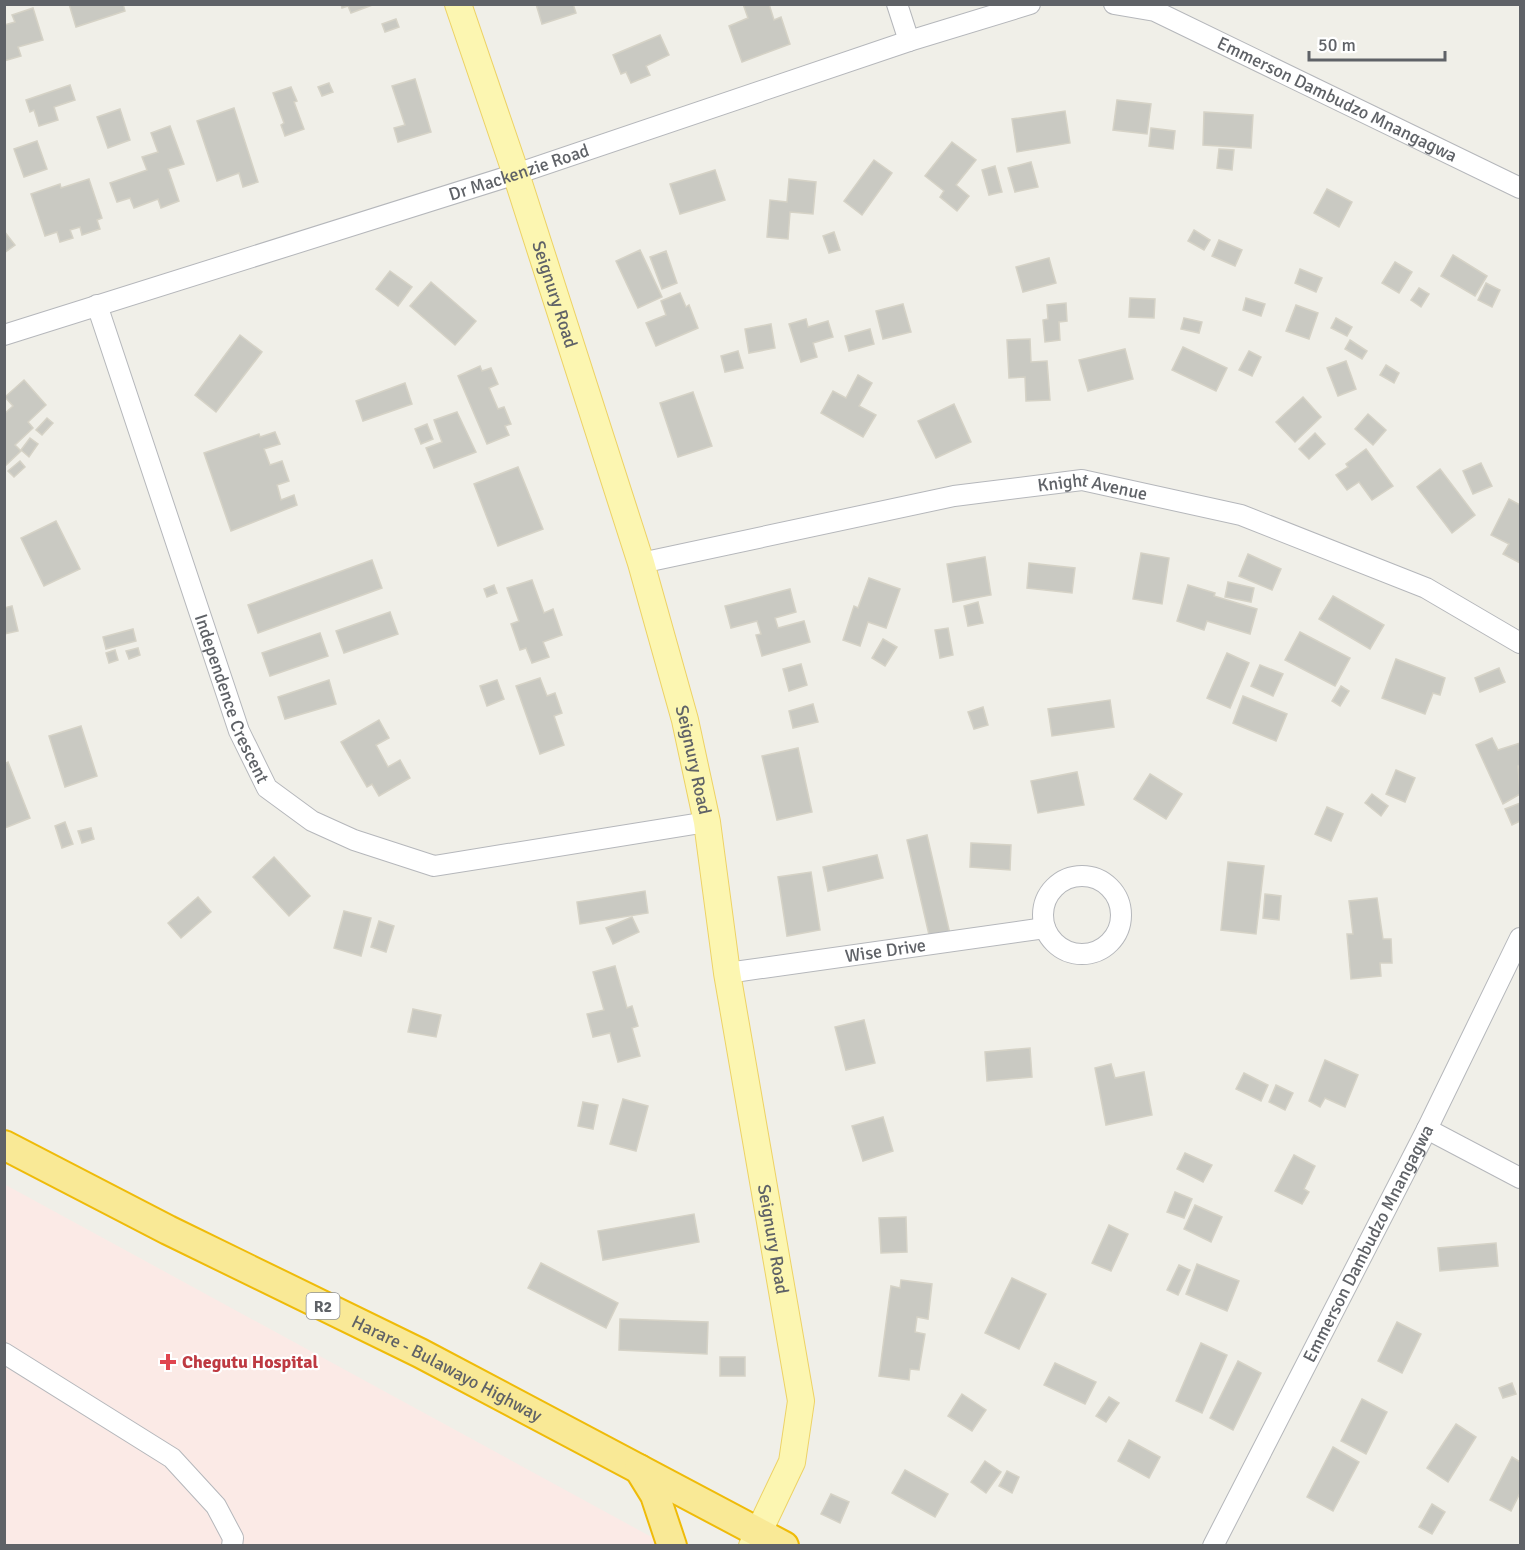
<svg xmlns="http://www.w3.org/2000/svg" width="1525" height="1550" font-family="Signika,sans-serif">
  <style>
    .medical { fill: #fbeae6 }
    .building { fill: #c9c9c2; stroke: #d5d2c6; stroke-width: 1.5 }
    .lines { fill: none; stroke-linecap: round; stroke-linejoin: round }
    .minor-casing { stroke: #b5b7bb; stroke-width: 22 }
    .major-casing { stroke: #edd265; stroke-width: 28 }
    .highway-casing { stroke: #efbb09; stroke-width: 32 }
    .minor { stroke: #fff; stroke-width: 20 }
    .major { stroke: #fcf6b1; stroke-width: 26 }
    .highway { stroke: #f9e996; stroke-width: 28 }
    .health-dot { fill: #e0444e; stroke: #fff; stroke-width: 2 }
    .labels { text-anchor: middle; stroke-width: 4.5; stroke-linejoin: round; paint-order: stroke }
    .shield { fill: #fff; stroke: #8f9195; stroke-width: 1.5 }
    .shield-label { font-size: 16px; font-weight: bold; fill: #5f6267 }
    .street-label { font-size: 18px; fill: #5f6267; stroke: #fff }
    .health-label { font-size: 18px; font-weight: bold; fill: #be3a42; stroke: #fff; text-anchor: start }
  </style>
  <rect width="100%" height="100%" fill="#f0efe8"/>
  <polygon class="medical" points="4,1184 657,1540 658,1545 5,1545"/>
  <g class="building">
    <polygon points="69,4 123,4 125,11 76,27"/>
    <polygon points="341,4 375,4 351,13 348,6 342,8"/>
    <polygon points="536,4 573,4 576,13 542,24"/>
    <polygon points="743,4 769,4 774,20 781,17 790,44 742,62 729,26 748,18"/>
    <polygon points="33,8 43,40 18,47 21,56 4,61 4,25 15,22 12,15"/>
    <polygon points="396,19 399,27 385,32 382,24"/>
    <polygon points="660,35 669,55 646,66 650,75 631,83 626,72 621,74 613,55"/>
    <polygon points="415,79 431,132 398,142 394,128 405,125 392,86"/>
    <polygon points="329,83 333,92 322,96 318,87"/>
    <polygon points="70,85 75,100 54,107 58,120 39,126 34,110 30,112 26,100"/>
    <polygon points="291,87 297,101 294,102 304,129 285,136 281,125 284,123 273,93"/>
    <polygon points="1117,100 1151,104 1147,134 1113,130"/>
    <polygon points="234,108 258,182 243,187 239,173 217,181 197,121"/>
    <polygon points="120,109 130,140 108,148 97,117"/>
    <polygon points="1065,111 1070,143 1017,152 1012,119"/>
    <polygon points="1204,112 1253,115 1251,148 1203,145"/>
    <polygon points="170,126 184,164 168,169 179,201 161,208 158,199 134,208 130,198 117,202 110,183 147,170 142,157 158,152 151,133"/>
    <polygon points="1151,128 1175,131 1173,149 1149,146"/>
    <polygon points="37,141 47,169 24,177 14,149"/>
    <polygon points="952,142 976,160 956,185 969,196 957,211 940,197 944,191 925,176"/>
    <polygon points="1219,149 1234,150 1232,170 1217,168"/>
    <polygon points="874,160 892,173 862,215 844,201"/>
    <polygon points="1031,162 1038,187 1015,192 1008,168"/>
    <polygon points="995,166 1002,192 989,195 982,170"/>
    <polygon points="715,170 725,200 680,214 670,184"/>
    <polygon points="89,179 102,218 97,220 100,229 82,235 80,227 70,230 73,238 60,242 57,232 45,236 31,194 60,184 61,188"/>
    <polygon points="789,179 816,182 813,214 790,212 788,239 767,237 770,200 787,202"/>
    <polygon points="1327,189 1352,202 1339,227 1314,213"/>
    <polygon points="1194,230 1210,240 1204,250 1188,241"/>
    <polygon points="4,231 15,245 4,253"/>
    <polygon points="834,232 840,250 829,253 823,236"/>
    <polygon points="1219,240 1242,250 1235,266 1212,256"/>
    <polygon points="640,250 662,297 638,308 616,261"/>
    <polygon points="666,251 677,283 662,289 650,257"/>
    <polygon points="1453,255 1487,276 1475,296 1441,276"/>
    <polygon points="1049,258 1056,283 1023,292 1016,267"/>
    <polygon points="1395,262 1412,272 1399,293 1382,283"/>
    <polygon points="1300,269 1322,278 1316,292 1295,283"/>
    <polygon points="390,271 412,287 398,306 376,289"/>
    <polygon points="431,282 476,321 455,345 410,306"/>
    <polygon points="1486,283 1500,290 1492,307 1478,300"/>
    <polygon points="1419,288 1429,294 1421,307 1411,300"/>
    <polygon points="680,293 686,307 689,305 698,328 656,346 646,323 666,315 661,301"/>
    <polygon points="1130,298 1155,299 1154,318 1129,317"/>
    <polygon points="1246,298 1265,304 1261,316 1243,310"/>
    <polygon points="1066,303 1067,321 1059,322 1060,340 1045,342 1043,320 1048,319 1047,305"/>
    <polygon points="903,304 911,332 883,339 876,311"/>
    <polygon points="1296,305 1318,313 1309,339 1286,331"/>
    <polygon points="1184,318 1202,322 1199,333 1181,329"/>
    <polygon points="1336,318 1352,327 1347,336 1331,328"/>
    <polygon points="806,319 808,327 828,321 833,337 813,343 817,357 801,362 789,324"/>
    <polygon points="771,324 775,348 749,353 745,329"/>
    <polygon points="870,329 874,344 849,351 845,336"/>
    <polygon points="240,335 262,352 216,412 195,395"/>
    <polygon points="1030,339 1031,362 1047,361 1050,400 1026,401 1025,377 1009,378 1007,340"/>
    <polygon points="1350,340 1367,351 1362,359 1345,349"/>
    <polygon points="1183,347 1227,368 1216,391 1172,370"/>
    <polygon points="1125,349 1133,379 1088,391 1079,360"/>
    <polygon points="738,351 743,368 725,372 721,356"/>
    <polygon points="1249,351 1261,357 1252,376 1239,370"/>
    <polygon points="1346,361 1356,389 1338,396 1327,368"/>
    <polygon points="1386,365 1399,373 1394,383 1380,375"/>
    <polygon points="480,366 482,371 491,368 498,384 489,388 498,409 504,407 511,424 505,426 509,435 487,444 458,376"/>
    <polygon points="858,375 872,383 859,406 876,415 863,437 821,413 833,391 846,398"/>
    <polygon points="24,380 46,405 28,422 33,428 15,445 21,451 4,467 4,414 13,406 5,397"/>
    <polygon points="405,383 412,404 363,421 356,401"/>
    <polygon points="693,392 712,446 678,457 660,403"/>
    <polygon points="1303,397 1321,417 1295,442 1276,422"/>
    <polygon points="954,404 971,442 936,458 918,421"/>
    <polygon points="457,412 476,452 434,468 426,448 442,442 434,420"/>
    <polygon points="1368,414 1386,430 1373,445 1355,429"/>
    <polygon points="47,418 53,423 42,435 36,430"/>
    <polygon points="427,424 433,439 421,444 415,429"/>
    <polygon points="275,432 280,444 264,449 270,465 282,461 289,481 277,485 281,500 294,495 297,505 231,531 204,453 259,434 260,437"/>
    <polygon points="1315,433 1325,444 1309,459 1299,449"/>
    <polygon points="30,438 38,444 29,457 21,450"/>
    <polygon points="1366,449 1393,486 1372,500 1359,482 1347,490 1336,475 1348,467 1346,464"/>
    <polygon points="20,461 25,467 14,477 8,471"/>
    <polygon points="1481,463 1492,486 1473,494 1463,471"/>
    <polygon points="518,467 543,529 498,546 474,484"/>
    <polygon points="1440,469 1475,515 1452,533 1417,487"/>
    <polygon points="1509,499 1520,505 1520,563 1503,554 1509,544 1491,535"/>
    <polygon points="56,521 80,569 44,586 21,538"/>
    <polygon points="1141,553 1169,558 1162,604 1133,599"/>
    <polygon points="1248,554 1281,569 1272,590 1239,576"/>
    <polygon points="985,557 991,595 953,602 947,564"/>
    <polygon points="372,560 382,588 258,633 248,605"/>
    <polygon points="1029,563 1075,568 1072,593 1027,588"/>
    <polygon points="869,578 900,589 886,628 868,622 860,646 843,640 854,606 858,608"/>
    <polygon points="532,580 544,613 553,609 562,635 543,642 549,657 532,663 526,648 520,650 511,624 519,621 507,588"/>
    <polygon points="1228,582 1254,588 1251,602 1225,597"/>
    <polygon points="494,585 497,593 487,597 484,589"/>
    <polygon points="1188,585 1215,593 1214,596 1257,609 1250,634 1207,621 1204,630 1177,621"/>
    <polygon points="790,589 796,612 775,618 778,628 804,621 810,642 762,656 756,635 761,634 757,621 731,628 725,606"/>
    <polygon points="1333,596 1384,625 1370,649 1319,619"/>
    <polygon points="978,602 983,623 968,626 964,606"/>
    <polygon points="12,606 18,631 4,634 4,608"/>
    <polygon points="390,612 398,634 344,653 336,631"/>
    <polygon points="948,628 953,655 940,658 935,630"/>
    <polygon points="133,629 136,641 106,649 103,637"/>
    <polygon points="1300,632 1350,658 1335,686 1285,660"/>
    <polygon points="320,633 328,656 270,676 262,653"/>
    <polygon points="883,639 897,647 885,666 872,658"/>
    <polygon points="138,648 140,655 129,659 126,651"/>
    <polygon points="115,650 118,660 109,663 106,653"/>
    <polygon points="1227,653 1249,663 1230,708 1207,698"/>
    <polygon points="1396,659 1445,678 1440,695 1433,693 1425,714 1382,698"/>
    <polygon points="801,664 807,685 789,691 783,669"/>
    <polygon points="1260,665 1283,674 1273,696 1251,686"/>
    <polygon points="1499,668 1505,682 1480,692 1475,678"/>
    <polygon points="540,678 547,696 555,693 562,713 554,716 564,745 540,754 516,686"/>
    <polygon points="329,680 336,704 285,719 278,697"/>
    <polygon points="497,680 504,699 487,706 480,686"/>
    <polygon points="1341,686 1349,691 1340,706 1332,701"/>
    <polygon points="1243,696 1287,714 1276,741 1233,723"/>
    <polygon points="1110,700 1114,727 1052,736 1048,709"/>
    <polygon points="813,704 818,722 793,728 789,711"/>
    <polygon points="983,707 988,725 974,729 968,712"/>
    <polygon points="379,720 389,738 376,745 388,767 400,760 410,778 379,796 372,784 367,787 341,742"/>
    <polygon points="81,726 97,776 65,787 49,736"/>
    <polygon points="1492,738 1498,750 1520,743 1520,765 1518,766 1520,794 1503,804 1476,745"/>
    <polygon points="798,748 812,812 777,820 762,756"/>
    <polygon points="8,762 30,818 5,828 4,764"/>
    <polygon points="1396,770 1415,778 1405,802 1386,794"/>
    <polygon points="1077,772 1084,805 1038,813 1031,781"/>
    <polygon points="1150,774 1182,794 1166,819 1134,799"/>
    <polygon points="1372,794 1388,806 1381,816 1365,803"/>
    <polygon points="1520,803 1520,821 1512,825 1505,809"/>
    <polygon points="1327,807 1343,814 1331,841 1315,834"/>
    <polygon points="65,822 73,844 62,848 55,826"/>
    <polygon points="91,828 94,839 82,843 78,831"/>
    <polygon points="927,835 950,934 930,939 907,840"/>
    <polygon points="971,843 1011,845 1010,870 970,867"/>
    <polygon points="877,855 883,878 828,891 823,867"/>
    <polygon points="274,857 310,896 289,916 253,877"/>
    <polygon points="1228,862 1264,866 1256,934 1221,930"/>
    <polygon points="811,872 820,930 787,936 778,877"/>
    <polygon points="645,891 648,913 580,924 577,902"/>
    <polygon points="1265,894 1281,896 1279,920 1263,918"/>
    <polygon points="198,897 211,912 181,938 168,923"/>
    <polygon points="1377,898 1383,939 1391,939 1392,963 1380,963 1381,976 1351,979 1347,934 1353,934 1349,901"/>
    <polygon points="344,911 371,918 361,956 334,948"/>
    <polygon points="632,917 639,932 613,944 606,928"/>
    <polygon points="379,921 394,926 386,952 371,947"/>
    <polygon points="615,966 627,1008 632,1006 638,1026 632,1028 640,1056 618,1062 610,1033 593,1037 587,1014 604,1010 593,972"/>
    <polygon points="413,1009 441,1015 436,1037 408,1032"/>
    <polygon points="864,1020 875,1063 846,1070 835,1027"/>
    <polygon points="1030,1048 1032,1077 987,1081 985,1052"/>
    <polygon points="1325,1060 1358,1075 1345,1107 1325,1098 1320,1107 1309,1101"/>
    <polygon points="1111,1064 1115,1078 1144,1072 1152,1115 1106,1125 1095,1068"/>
    <polygon points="1244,1073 1268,1085 1261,1101 1236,1089"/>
    <polygon points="1276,1085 1293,1093 1285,1110 1269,1102"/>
    <polygon points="623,1099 648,1106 636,1151 610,1144"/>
    <polygon points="583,1102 598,1105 593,1129 578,1126"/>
    <polygon points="883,1117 893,1151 863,1161 852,1126"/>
    <polygon points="1185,1153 1212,1165 1203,1182 1177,1169"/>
    <polygon points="1294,1155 1315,1166 1304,1189 1309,1192 1302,1204 1275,1191"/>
    <polygon points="1175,1192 1192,1199 1184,1218 1167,1212"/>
    <polygon points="1195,1205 1222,1217 1211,1242 1184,1229"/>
    <polygon points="694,1214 699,1242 603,1260 598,1231"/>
    <polygon points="906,1217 907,1252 881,1253 879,1218"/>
    <polygon points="1109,1225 1128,1234 1111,1271 1092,1263"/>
    <polygon points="1496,1243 1498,1266 1440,1271 1438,1248"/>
    <polygon points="541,1263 618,1303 606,1328 528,1288"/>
    <polygon points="1197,1264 1239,1281 1227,1311 1186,1294"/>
    <polygon points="1179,1265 1190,1270 1178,1295 1167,1290"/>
    <polygon points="1012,1278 1046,1294 1019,1349 985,1333"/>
    <polygon points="901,1280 932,1284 928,1319 917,1317 915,1332 925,1334 919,1370 910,1369 909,1380 879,1376 891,1286 900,1288"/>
    <polygon points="620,1319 708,1322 707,1354 619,1350"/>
    <polygon points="1397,1322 1421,1334 1402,1373 1378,1361"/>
    <polygon points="1201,1343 1227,1355 1202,1413 1176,1401"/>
    <rect x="720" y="1357" width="25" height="19"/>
    <polygon points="1238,1361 1261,1373 1233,1430 1210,1418"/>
    <polygon points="1055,1363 1096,1382 1085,1404 1044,1385"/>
    <polygon points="1512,1383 1516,1394 1503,1398 1499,1388"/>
    <polygon points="962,1394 986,1410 972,1431 948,1416"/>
    <polygon points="1109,1397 1119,1403 1106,1422 1096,1416"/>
    <polygon points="1362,1399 1387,1412 1366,1454 1341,1441"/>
    <polygon points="1456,1424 1476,1437 1448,1482 1427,1468"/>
    <polygon points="1129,1440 1160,1457 1149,1478 1118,1461"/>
    <polygon points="1333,1447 1359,1462 1333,1511 1307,1497"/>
    <polygon points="1512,1457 1520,1462 1520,1493 1511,1511 1490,1500"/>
    <polygon points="985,1461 1001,1472 986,1493 971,1482"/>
    <polygon points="905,1470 948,1494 935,1517 892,1493"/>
    <polygon points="1007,1471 1019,1477 1012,1493 999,1486"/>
    <polygon points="831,1494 849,1502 840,1523 821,1514"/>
    <polygon points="1432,1504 1445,1512 1432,1534 1419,1527"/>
  </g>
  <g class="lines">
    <g class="minor-casing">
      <g id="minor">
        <polyline points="897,4 909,41"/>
        <path id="s1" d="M1114 4 1155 11 1520 188"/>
        <path id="s2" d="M97 305 239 731 267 788 312 821 354 840 434 866 707 822"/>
        <path id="s3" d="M4 335 516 174 909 41 1030 4"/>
        <path id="s4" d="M641 563 954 496 1082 480 1241 515 1426 588 1520 643"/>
        <circle cx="1082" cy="915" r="39"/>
        <path id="s5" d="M727 973 1045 928"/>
        <polyline points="1427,1129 1520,1178"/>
        <polyline points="4,1353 172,1458 216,1506 233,1538 232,1546"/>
        <path id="s6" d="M1213 1546 1427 1129 1520 938"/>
      </g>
    </g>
    <g class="major-casing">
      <g id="major">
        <path id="s7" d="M458 4 516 174 641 563 685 720 707 822 727 973 801 1401 792 1462 752 1546"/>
      </g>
    </g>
    <g class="highway-casing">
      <g id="highway">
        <path id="s8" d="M4 1145 168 1230 420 1353 784 1546"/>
        <polyline points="639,1469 655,1495 672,1546"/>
      </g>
    </g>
    <use href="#minor" class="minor"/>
    <use href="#major" class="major"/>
    <use href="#highway" class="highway"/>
  </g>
  <path class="health-dot" d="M165 1353h6v6h6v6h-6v6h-6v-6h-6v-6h6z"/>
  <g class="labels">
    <rect class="shield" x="306.5" y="1293" width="33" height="26" rx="4.5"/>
    <g class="shield-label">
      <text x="323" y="1312">R2</text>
    </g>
    <g class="street-label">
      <text dy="6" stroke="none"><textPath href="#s1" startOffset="244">Emmerson Dambudzo Mnangagwa</textPath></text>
      <text dy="6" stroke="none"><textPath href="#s3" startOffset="540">Dr Mackenzie Road</textPath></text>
      <text dy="6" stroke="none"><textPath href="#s7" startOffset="306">Seignury Road</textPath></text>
      <text dy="6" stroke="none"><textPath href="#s4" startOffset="460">Knight Avenue</textPath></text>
      <text dy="6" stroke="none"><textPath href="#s2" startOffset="416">Independence Crescent</textPath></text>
      <text dy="6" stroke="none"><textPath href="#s7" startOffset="792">Seignury Road</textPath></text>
      <text dy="6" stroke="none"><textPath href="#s5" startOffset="160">Wise Drive</textPath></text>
      <text dy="6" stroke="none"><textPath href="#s7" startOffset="1278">Seignury Road</textPath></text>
      <text dy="6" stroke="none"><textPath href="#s6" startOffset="340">Emmerson Dambudzo Mnangagwa</textPath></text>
      <text dy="6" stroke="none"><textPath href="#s8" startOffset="496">Harare - Bulawayo Highway</textPath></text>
    </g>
    <g class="health-label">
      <text x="182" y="1368">Chegutu Hospital</text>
    </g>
  </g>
  <rect width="1525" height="1550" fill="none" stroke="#5f6267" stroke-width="12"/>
  <path d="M1309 51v9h136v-9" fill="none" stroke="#5f6267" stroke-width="3"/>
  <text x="1318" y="51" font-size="18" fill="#5f6267" stroke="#ffffff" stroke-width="4.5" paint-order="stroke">50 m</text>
</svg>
